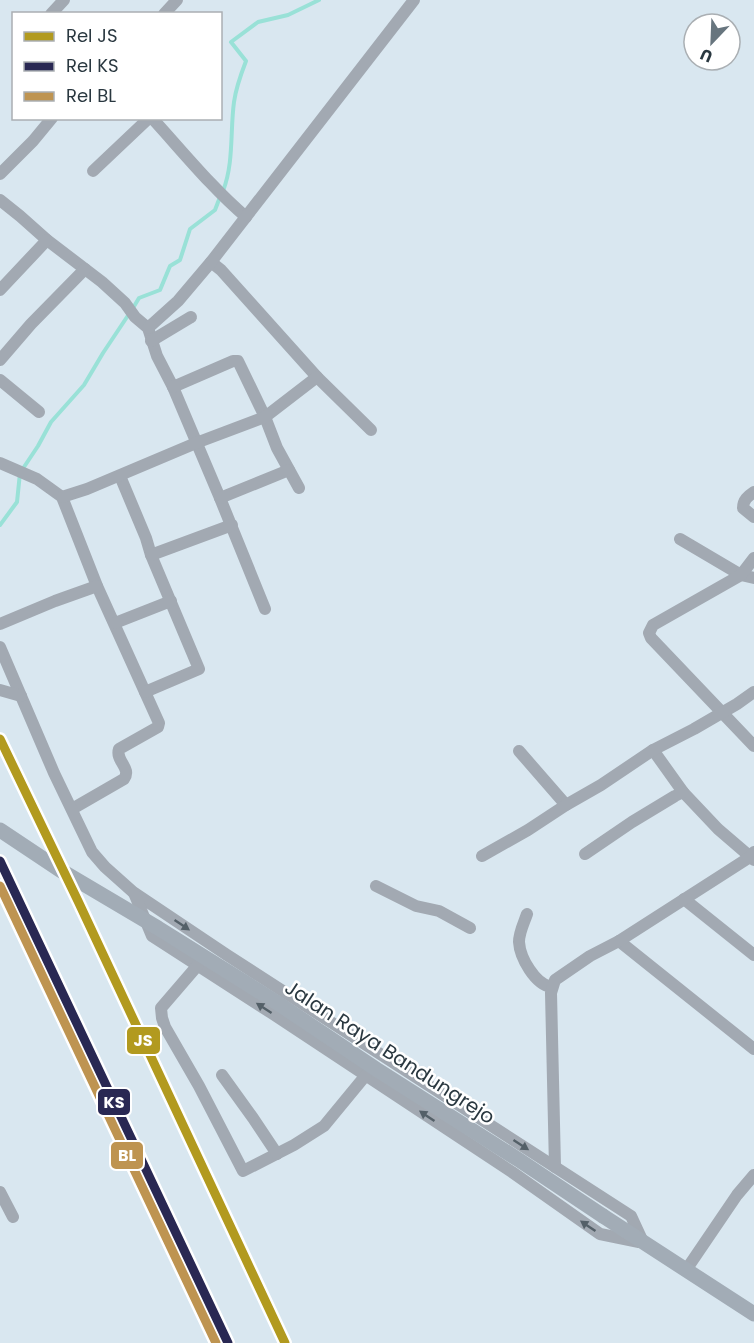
<svg xmlns="http://www.w3.org/2000/svg" width="754" height="1343" font-family="Poppins,sans-serif">
  <style>
    .lines { fill: none; stroke-linecap: round; stroke-linejoin: round }
    .stream { stroke: #99e1d7; stroke-width: 4 }
    .minor { stroke: #a2a9b2; stroke-width: 12 }
    .major { stroke: #a2acb6; stroke-width: 15 }
    .major-bridge { stroke: #a2acb6; stroke-width: 15 }
    .rail-1-casing { stroke: #fff; stroke-width: 14 }
    .rail-2-casing { stroke: #fff; stroke-width: 14 }
    .rail-3-casing { stroke: #fff; stroke-width: 14 }
    .rail-1 { stroke: #b29a1f; stroke-width: 9 }
    .rail-2 { stroke: #292853; stroke-width: 9 }
    .rail-3 { stroke: #be9451; stroke-width: 9 }
    .oneway { fill: #546068 }
    .labels { text-anchor: middle; stroke-width: 5; stroke-linejoin: round; paint-order: stroke }
    .street-label { font-size: 20px; fill: #2a3840; stroke: #fff }
    .line-badge { stroke: #fff; stroke-width: 2 }
    .badge-label { font-size: 16px; text-anchor: middle; font-weight: bold; fill: #fff }
  </style>
  <rect width="100%" height="100%" fill="#d9e7f0"/>
  <g class="lines">
    <g class="stream">
      <path d="M223 191C234 163 230 131 234 102 236 87 241 74 246 61L231 42 258 22 288 15 319 0"/>
      <polyline points="133,308 139,298 160,290 170,266 180,260 190,229 215,210 220,197"/>
      <polyline points="0,525 17,502 20,473 38,446 51,422 84,385 103,353 129,314"/>
    </g>
    <g class="minor">
      <polyline points="51,14 64,0"/>
      <polyline points="164,14 177,0"/>
      <path d="M152 118C183 152 212 188 246 217"/>
      <polyline points="93,171 149,118"/>
      <polyline points="0,174 33,141 52,118"/>
      <polyline points="0,200 20,216 47,240 102,282 125,303 135,317 148,328 157,356 173,387 220,498 265,609"/>
      <polyline points="211,262 221,270 317,377 371,430"/>
      <polyline points="0,290 47,240"/>
      <polyline points="148,328 178,301 211,262 414,0"/>
      <polyline points="151,341 191,317"/>
      <polyline points="0,360 31,324 85,269"/>
      <polyline points="0,380 39,412"/>
      <polyline points="173,387 233,361 238,361 265,417 277,448 299,488"/>
      <path d="M0 463 37 479 62 497 97 586 159 723 158 727 119 749C115 761 132 768 124 779L72 809"/>
      <polyline points="120,476 146,538 151,555 199,669 145,692"/>
      <path d="M754 492C748 496 743 500 743 508L754 517"/>
      <polyline points="62,497 87,489 196,443 265,417 317,377"/>
      <polyline points="220,498 289,470"/>
      <polyline points="680,539 741,575 754,578"/>
      <polyline points="151,555 232,525"/>
      <polyline points="754,558 741,575 653,625 649,633 651,638 754,746"/>
      <polyline points="115,623 171,601"/>
      <polyline points="0,624 55,601 97,586"/>
      <polyline points="0,647 54,773 92,852 105,867 133,892 227,955 631,1216 643,1242"/>
      <polyline points="0,690 21,696"/>
      <polyline points="653,750 683,792 718,829 754,860"/>
      <polyline points="519,751 566,805"/>
      <polyline points="585,854 632,822 675,796 683,792"/>
      <polyline points="482,856 528,830 566,805 601,785 653,750 694,729 737,704 754,692"/>
      <polyline points="376,886 416,906 439,911 470,928"/>
      <polyline points="134,893 152,936 273,1014 512,1172 600,1234 639,1242"/>
      <polyline points="684,899 754,955"/>
      <path d="M527 914C524 923 519 932 519 942 520 958 535 984 551 987"/>
      <polyline points="619,941 754,1049"/>
      <polyline points="198,965 161,1008 162,1018 165,1027 199,1086 243,1171 294,1145 324,1126 366,1075"/>
      <polyline points="222,1075 253,1118 277,1154"/>
      <polyline points="555,1167 551,993 555,980 590,956 619,941 750,857 754,852"/>
      <polyline points="0,1192 13,1217"/>
      <polyline points="686,1270 737,1195 754,1175"/>
    </g>
    <polyline class="major" points="603,1216 754,1314"/>
    <polyline class="major-bridge" points="0,830 60,870 158,928 276,1002 376,1069 519,1160 603,1216"/>
    <g class="rail-1-casing">
      <polyline id="rail-1" points="0,739 78,901 285,1343"/>
    </g>
    <g class="rail-2-casing">
      <polyline id="rail-2" points="0,861 228,1343"/>
    </g>
    <g class="rail-3-casing">
      <polyline id="rail-3" points="0,886 216,1343"/>
    </g>
    <use href="#rail-1" class="rail-1"/>
    <use href="#rail-2" class="rail-2"/>
    <use href="#rail-3" class="rail-3"/>
  </g>
  <defs><path id="oneway-solid" d="M-6-.8H1V-3.2L6.5 0L1 3.2V.8H-6Z" transform="scale(1.5)"/></defs>
  <g class="oneway">
    <use href="#oneway-solid" transform="translate(182 925) rotate(34)"/>
    <use href="#oneway-solid" transform="translate(264 1008) rotate(-147)"/>
    <use href="#oneway-solid" transform="translate(427 1116) rotate(-146)"/>
    <use href="#oneway-solid" transform="translate(521 1145) rotate(33)"/>
    <use href="#oneway-solid" transform="translate(588 1226) rotate(-146)"/>
  </g>
  <g class="labels">
    <g class="street-label">
      <text transform="translate(390 1052) rotate(33)" y="7">Jalan Raya Bandungrejo</text>
    </g>
  </g>
  <g class="line-badge">
    <rect x="126" y="1026" width="35" height="29" rx="6" fill="#b29a1f"/>
    <rect x="97" y="1088" width="34" height="28" rx="6" fill="#292853"/>
    <rect x="110" y="1141" width="34" height="29" rx="6" fill="#be9451"/>
  </g>
  <g class="badge-label">
    <text x="143" y="1046">JS</text>
    <text x="114" y="1108">KS</text>
    <text x="127" y="1161">BL</text>
  </g>
  <rect x="12" y="12" width="210" height="108" fill="#ffffff" stroke="#aaafb3" stroke-width="1.5"/>
  <rect x="24" y="32" width="30" height="9" fill="#b29a1f" stroke="#aaafb3" stroke-width="1.5"/>
  <text x="66" y="42" font-size="18" fill="#2a3840">Rel JS</text>
  <rect x="24" y="62" width="30" height="9" fill="#292853" stroke="#aaafb3" stroke-width="1.5"/>
  <text x="66" y="72" font-size="18" fill="#2a3840">Rel KS</text>
  <rect x="24" y="92" width="30" height="9" fill="#be9451" stroke="#aaafb3" stroke-width="1.5"/>
  <text x="66" y="102" font-size="18" fill="#2a3840">Rel BL</text>
  <g transform="translate(712 42) rotate(203)"><circle r="28" fill="#ffffff" stroke="#aaafb3" stroke-width="1.5"/>
  <path d="M0-4.5L10 22L0 15L-10 22Z" fill="#67757e"/>
  <text y="-9" font-size="16" font-weight="bold" text-anchor="middle" fill="#2a3840">U</text>
  </g>
</svg>
